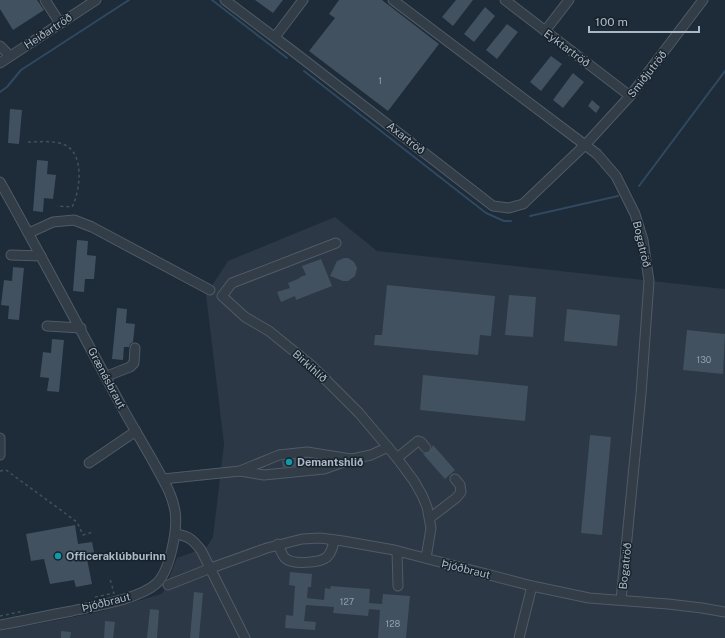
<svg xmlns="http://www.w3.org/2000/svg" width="725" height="638" font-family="'Public Sans',sans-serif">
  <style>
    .airport { fill: #2c3845 }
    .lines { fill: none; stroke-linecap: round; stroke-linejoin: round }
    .stream { stroke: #2f4961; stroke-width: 2 }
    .building { fill: #415160 }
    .minor-casing { stroke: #4f5b66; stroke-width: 11 }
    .path { stroke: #3d5556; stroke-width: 1.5; stroke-dasharray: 3 3; stroke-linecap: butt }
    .minor { stroke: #323d48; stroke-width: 9 }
    .culture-dot { fill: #0f9aa8; stroke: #17222c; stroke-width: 1.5 }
    .labels { text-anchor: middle; stroke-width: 3; stroke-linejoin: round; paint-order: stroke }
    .number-label { font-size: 9px; fill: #909eac }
    .street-label { font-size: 11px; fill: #abb8c5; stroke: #17222c }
    .poi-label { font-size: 11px; font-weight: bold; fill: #abb8c5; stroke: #17222c; text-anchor: start }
  </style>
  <rect width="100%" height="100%" fill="#1e2b38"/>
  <polygon class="airport" points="335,217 377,251 725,289 725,638 0,638 0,631 99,612 161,594 164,591 177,558 207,547 213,537 224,444 206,295 228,261"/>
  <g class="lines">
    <g class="stream">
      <polyline points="212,0 287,58"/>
      <polyline points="304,71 486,213 504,221 511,221"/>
      <polyline points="0,92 7,87 21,70 129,0"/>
      <polyline points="639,186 725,71"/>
      <polyline points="530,216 618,196"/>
    </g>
  </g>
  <g class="building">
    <polygon points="0,0 37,0 44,10 13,30 0,9"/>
    <polygon points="255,0 283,0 273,13"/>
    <polygon points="339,0 382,0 439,44 388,111 309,51 335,18 329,14"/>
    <polygon points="456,0 473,0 453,26 442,17"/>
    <polygon points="485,7 495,16 474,42 464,34"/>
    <polygon points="507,24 518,32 497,59 486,50"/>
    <polygon points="551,56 562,64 541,91 530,82"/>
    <polygon points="573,73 584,82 563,108 553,100"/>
    <polygon points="592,100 600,107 596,113 588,106"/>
    <polygon points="10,109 22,110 19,144 8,143"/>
    <polygon points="37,160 48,161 47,174 56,175 53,199 44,198 43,212 33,211"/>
    <polygon points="77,240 88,241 87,255 96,256 94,279 85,279 84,292 73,291"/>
    <polygon points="344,258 348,258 354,262 357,268 355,276 348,281 343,281 330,276 337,261"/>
    <polygon points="321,259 332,286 296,300 295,296 281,302 277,292 290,288 288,283 300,278 300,277 306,275 302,266"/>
    <polygon points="13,267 24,268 19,320 8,319 9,306 1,305 4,280 12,281"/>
    <polygon points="387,285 495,296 491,336 480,335 478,355 374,345 375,335 382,335"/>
    <polygon points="509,295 536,297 533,337 505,335"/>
    <polygon points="117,308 127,309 126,323 135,324 133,342 130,344 129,347 124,347 123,360 112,359"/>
    <polygon points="567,309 620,315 617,346 564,341"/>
    <polygon points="687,330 725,334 723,374 683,370"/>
    <polygon points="52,339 64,340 59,392 47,391 49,378 40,377 43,352 51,353"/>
    <polygon points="423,375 528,386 525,421 420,410"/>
    <polygon points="590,435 611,437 602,535 581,533"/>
    <polygon points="433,445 455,470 445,479 423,454 430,452"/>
    <polygon points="296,459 296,466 283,467 282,461"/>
    <polygon points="75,525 78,544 92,542 94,552 86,554 92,584 76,587 74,580 50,584 44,559 31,561 26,534"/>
    <polygon points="290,572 312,574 311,587 308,587 307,598 324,600 325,588 330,589 331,586 370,589 369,603 382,604 383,594 410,596 406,638 378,638 380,610 369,609 368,616 333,613 334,607 306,605 304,621 316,622 315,630 285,628 286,615 293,616 295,586 289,585"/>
    <polygon points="194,592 203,593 199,638 190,638"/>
    <polygon points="150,609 159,610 157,638 147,638"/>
    <polygon points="105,621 115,622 113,638 104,638"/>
    <polygon points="61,631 71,632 70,638 61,638"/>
  </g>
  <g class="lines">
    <g class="minor-casing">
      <g id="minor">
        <polyline points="45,0 60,23"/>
        <polyline points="225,0 294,52 493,206 509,208 523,204 586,144 630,96 703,0"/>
        <polyline points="393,0 597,154 616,176 635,214 643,240 649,281 641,394 621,600"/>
        <polyline points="505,0 630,96"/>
        <polyline points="545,31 569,0"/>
        <polyline points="275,37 303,0"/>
        <polyline points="0,46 10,56"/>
        <polyline points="0,63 96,0"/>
        <path d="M0 182C42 257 82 333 123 409 133 427 144 445 154 463 162 478 172 493 175 511 178 529 170 570 157 583 140 599 95 606 72 611 48 615 24 621 0 625"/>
        <polyline points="29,233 53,222 74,220 92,227 210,290"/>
        <polyline points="336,243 232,283 222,296 245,317 269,331 311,365 359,413 397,458 414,481 422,495 427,507 431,528 426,558"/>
        <polyline points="11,255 41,256"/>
        <polyline points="47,326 81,328"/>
        <polyline points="107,376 130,367 134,363 135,348"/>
        <polyline points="0,438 0,455"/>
        <polyline points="397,458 418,441 421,442 426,448"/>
        <polyline points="89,463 136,431"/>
        <polyline points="240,471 279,455 307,452 351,459"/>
        <polyline points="163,479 240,471 264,475 324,469 352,459 371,455 388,447"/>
        <polyline points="430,518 456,498 461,492 460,485 455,479"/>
        <path d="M176 534C189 536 193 540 201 550L245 638"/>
        <path d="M278 544C280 549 282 555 285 558 292 565 320 563 327 557 332 552 333 546 334 540"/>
        <polyline points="397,551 398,586"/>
        <polyline points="168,585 211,568 267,548 302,539 320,538 343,541 394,550 532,586 589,598 668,604 702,608 725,612"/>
        <polyline points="519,638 532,586"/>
      </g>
    </g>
    <g class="path">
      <path d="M28 142C39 142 55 140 65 145 85 154 80 192 72 207L57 206"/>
      <polyline points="0,471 6,470 77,522 83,535 93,532"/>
      <polyline points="95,597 114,593 110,579"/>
      <polyline points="0,616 24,611"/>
    </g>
    <use href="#minor" class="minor"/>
  </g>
  <g class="culture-dot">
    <circle cx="289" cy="462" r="4"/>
    <circle cx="58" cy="556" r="4"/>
  </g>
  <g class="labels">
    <g class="number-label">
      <text x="380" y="84">1</text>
      <text x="704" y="363">130</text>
      <text x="347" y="605">127</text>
      <text x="393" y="627">128</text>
    </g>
    <g class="street-label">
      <text transform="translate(48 31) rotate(-33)" y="4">Heiðartröð</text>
      <text transform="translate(567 48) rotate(37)" y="4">Eyktartröð</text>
      <text transform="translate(647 74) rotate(-52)" y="4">Smiðjutröð</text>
      <text transform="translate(406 138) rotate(38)" y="4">Axartröð</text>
      <text transform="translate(642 244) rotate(77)" y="4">Bogatröð</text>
      <text transform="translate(310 366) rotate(42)" y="4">Birkihlíð</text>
      <text transform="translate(107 378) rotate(62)" y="4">Grænásbraut</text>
      <text transform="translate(625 566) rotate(-84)" y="4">Bogatröð</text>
      <text transform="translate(466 569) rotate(14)" y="4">Þjóðbraut</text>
      <text transform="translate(106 602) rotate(-14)" y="4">Þjóðbraut</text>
    </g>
    <g class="poi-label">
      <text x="297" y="466">Demantshlið</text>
      <text x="66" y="560">Officeraklúbburinn</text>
    </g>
  </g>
  <path d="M589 26v6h110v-6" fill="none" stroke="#abb8c5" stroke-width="2"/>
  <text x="595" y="26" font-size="12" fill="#abb8c5" stroke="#17222c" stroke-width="3" paint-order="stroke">100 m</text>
</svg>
